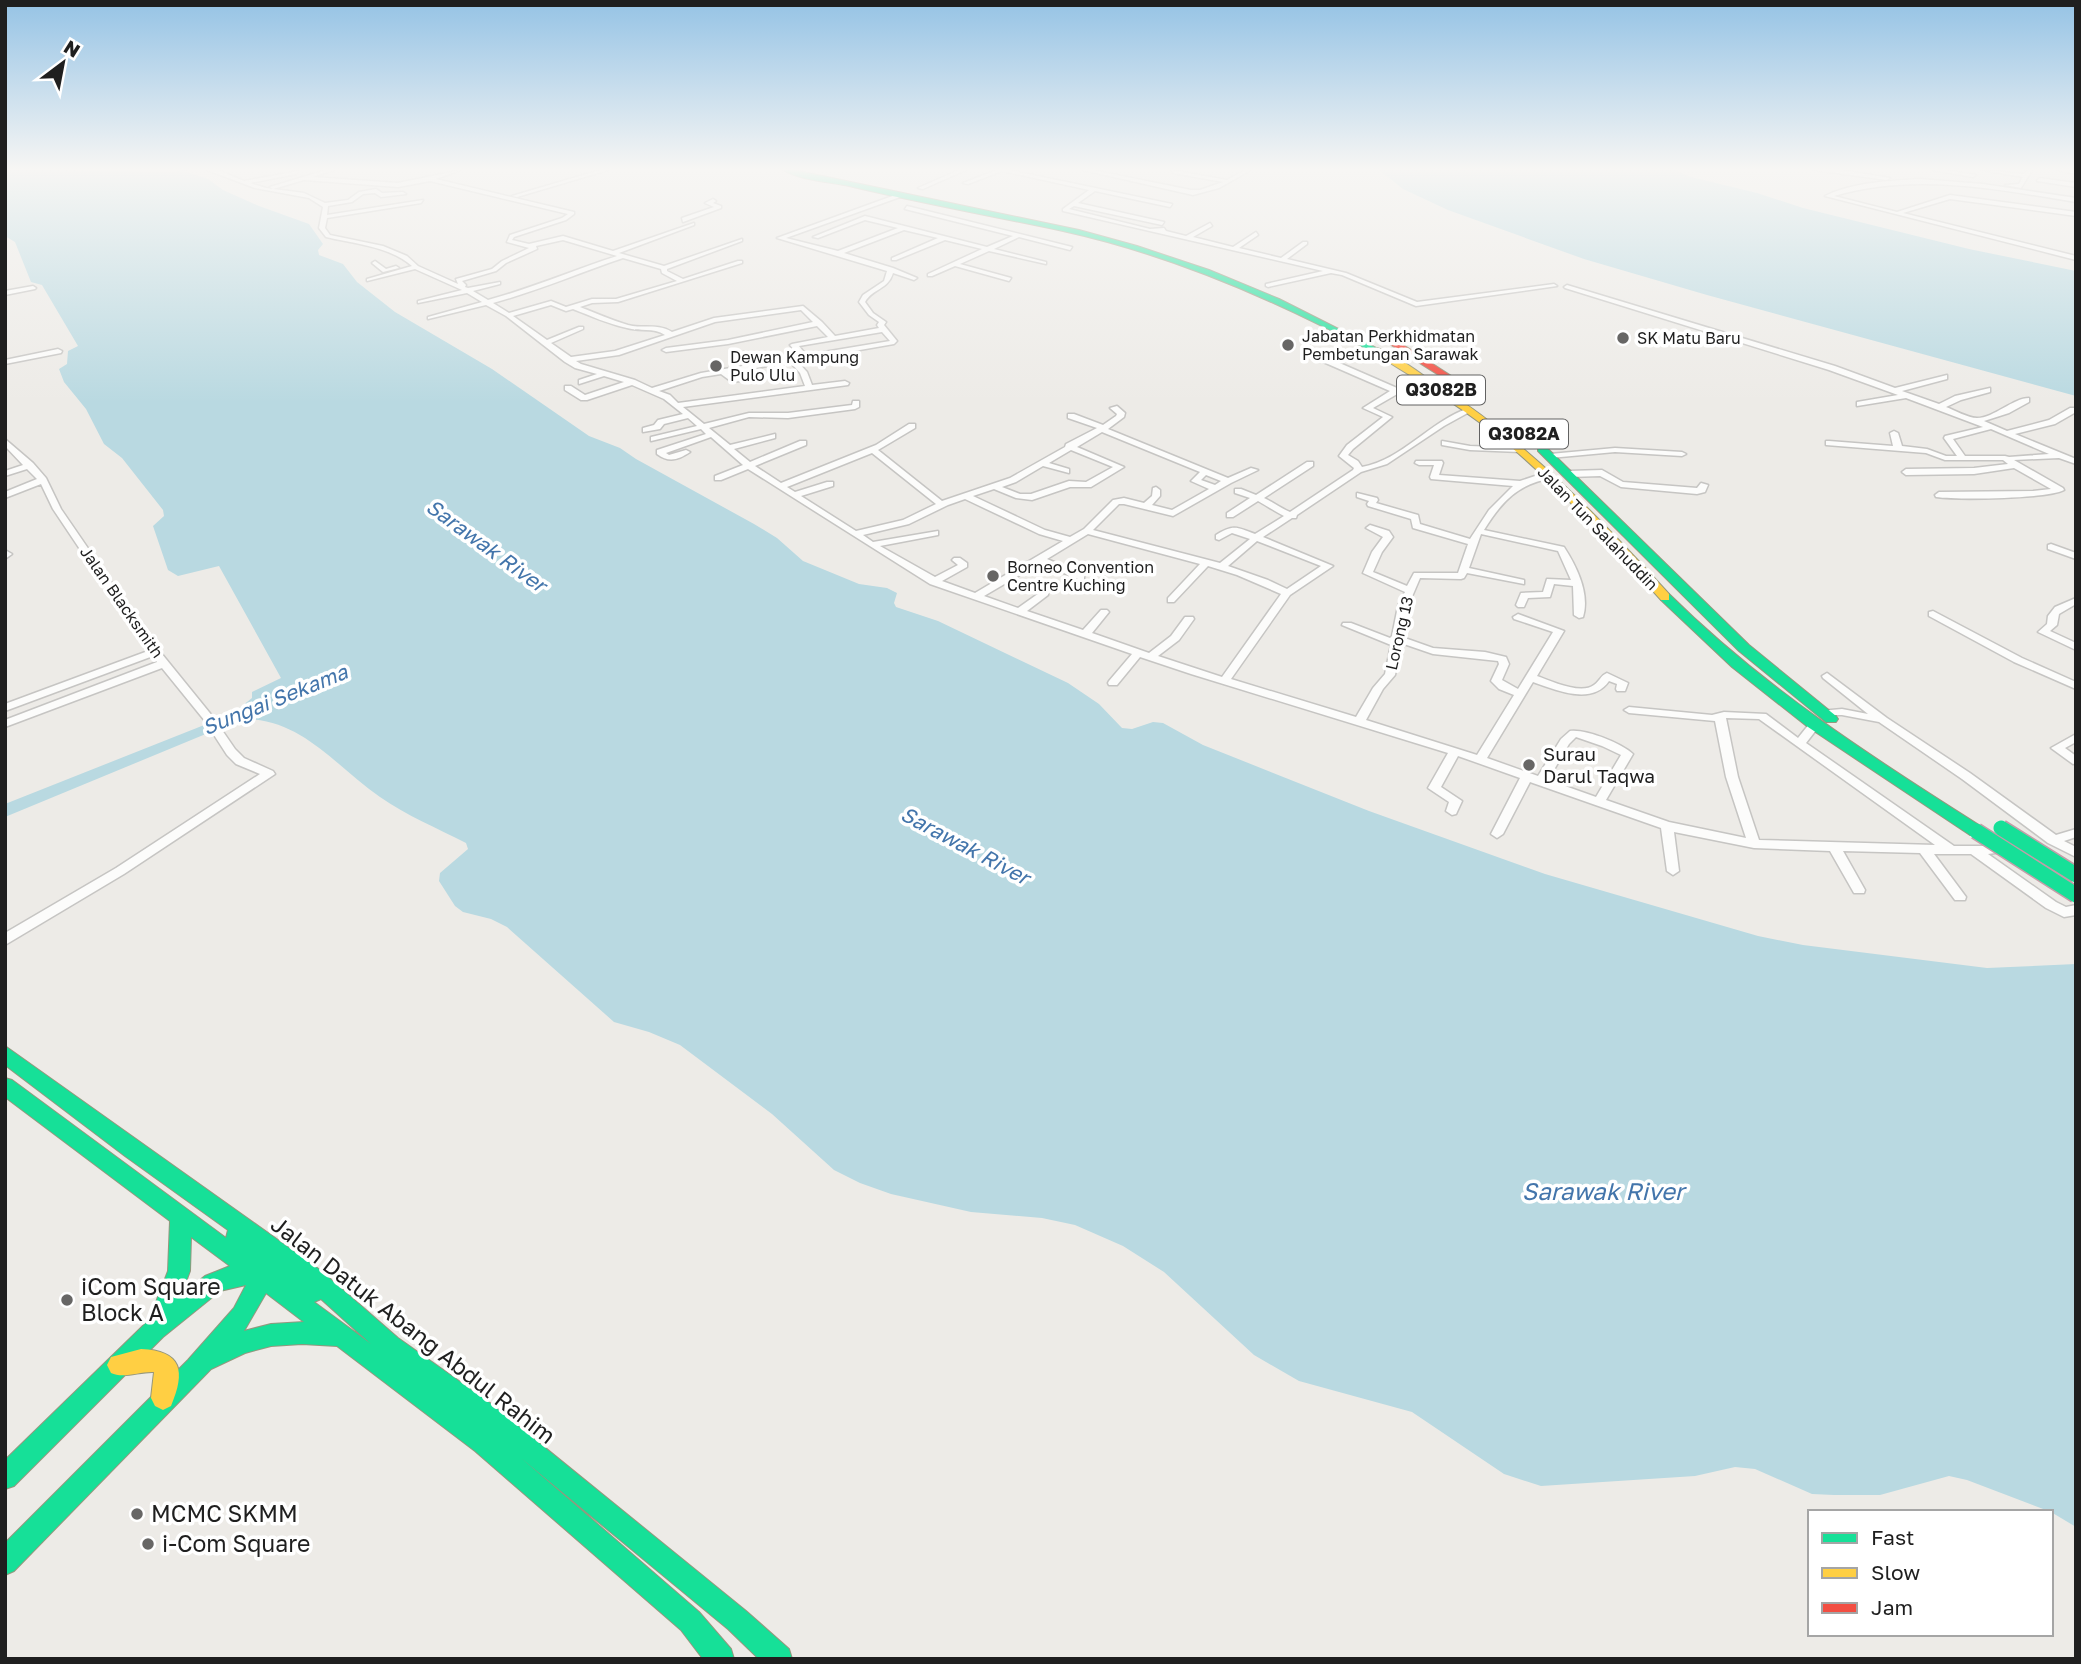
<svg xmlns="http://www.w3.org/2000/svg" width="2081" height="1664" font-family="'Golos Text',sans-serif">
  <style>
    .water { fill: #b9d9e1 }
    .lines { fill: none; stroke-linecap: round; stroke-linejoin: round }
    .stream { stroke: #b9d9e1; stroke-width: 2 }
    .street-casing { stroke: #c6c5c3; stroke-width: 3 }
    .fast-casing { stroke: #95977e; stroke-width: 2 }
    .slow-casing { stroke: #95977e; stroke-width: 2 }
    .jam-casing { stroke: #95977e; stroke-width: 2 }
    .street { fill: #fcfcfb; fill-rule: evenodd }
    .fast { fill: #16e098; fill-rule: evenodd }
    .slow { fill: #ffcf43; fill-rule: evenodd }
    .jam { fill: #f24e42; fill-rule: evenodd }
    .fast-bridge-casing { stroke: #c49da8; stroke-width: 18; stroke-linecap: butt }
    .fast-bridge { stroke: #16e098; stroke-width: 15 }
    .poi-dot { fill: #676665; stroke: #fff; stroke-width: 2.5 }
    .labels { text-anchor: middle; stroke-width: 7; stroke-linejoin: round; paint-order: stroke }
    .far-poi-label { font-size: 16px; fill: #1f1f1f; stroke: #fff; text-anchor: start }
    .far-street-label { font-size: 16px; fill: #1f1f1f; stroke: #fff }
    .shield { fill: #fff; stroke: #626262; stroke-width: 2 }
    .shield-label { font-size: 18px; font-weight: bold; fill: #1f1f1f }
    .poi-label { font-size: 19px; fill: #1f1f1f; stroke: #fff; text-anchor: start }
    .water-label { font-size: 21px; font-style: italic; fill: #4375ab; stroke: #fff }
    .near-poi-label { font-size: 23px; fill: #1f1f1f; stroke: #fff; text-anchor: start }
    .near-street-label { font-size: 23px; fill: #1f1f1f; stroke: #fff }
    .near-water-label { font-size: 24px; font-style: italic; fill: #4375ab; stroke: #fff }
  </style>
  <rect width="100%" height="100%" fill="#edebe7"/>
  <g class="water">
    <path d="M5 170 187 172 208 179 223 190 259 206 309 224 323 244 318 250 319 255 343 264 357 282 395 312 492 369 589 436 620 448 636 459 754 524 777 538 803 561 859 584 887 588 897 593 894 603 896 607 938 621 1068 683 1099 704 1122 728 1132 729 1153 722 1163 723 1203 745 1369 811 1545 874 1758 936 1803 945 1987 968 2076 964V1527L2051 1512 1967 1480 1949 1476 1880 1495H1834L1812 1494 1755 1469 1735 1467 1695 1476 1541 1486 1504 1474 1412 1412 1299 1381 1254 1355 1164 1272 1123 1246 1075 1225 1042 1218 971 1212 891 1194 860 1183 834 1170 772 1114 680 1045 649 1032 614 1022 507 927 491 919 463 912 455 906 439 881 440 873 468 849 466 843C437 828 407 816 380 797 335 766 302 718 242 719L5 817V804L232 714 252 698V692L281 678 219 566 178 576 168 570 153 526 164 516 163 510 122 458 104 444 86 409 64 382 59 369 67 364 68 351 78 346 42 285 31 282 15 242 5 236Z"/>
    <polygon points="1379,170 1675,170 1691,177 1757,193 1803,208 1969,249 2076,271 2076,396 1707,295 1584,259 1448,210 1403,189"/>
  </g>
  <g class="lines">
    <polyline class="stream" points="175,173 186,170"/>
    <g class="street-casing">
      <g id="street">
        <path d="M207 170H218L244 181 298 171 296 174 250 183 266 188 304 193 325 203 348 200 359 192 376 189 382 193 403 192 406 194 381 197 375 193 363 194 352 202 328 206 327 215 423 200 421 203 327 218 325 228 330 235 383 246 407 256 418 266 458 284 456 279 492 269 502 261 529 248 507 242 510 235 562 218 568 214 430 181 398 187 304 180 273 189 270 187 326 170H334L313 177 398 183 461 170 436 179 574 212V214L566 220 514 237 512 240 529 244 563 236 613 251 694 223V225L619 253 664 266 742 239V241L667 269V271L683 279 738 261H742V263L618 302 592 303 580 307C596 313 611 320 628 325 644 329 657 323 672 332L714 318 803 306 822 322 835 336 879 328 877 325 879 322 869 315 859 302 863 295 884 281 887 271 777 238 898 194 900 197 786 238 838 251 898 228 865 220 818 238 813 237 865 216 987 247 1013 236 905 209 907 206 1072 247 1070 250 1019 237 994 249 1046 262V264L989 251 960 264 1011 278 1009 281 955 266 932 276H928V274L982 249 945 240 896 260H892V258L938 238 904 230 844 253 893 268 917 278 914 280 893 273C888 290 873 288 865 302L873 313 886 322 884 325 897 341 894 344 797 361 807 372 812 385 845 381 849 383 848 385 683 407 704 424 749 413H788L852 405 853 401H859V407L855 409 788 418 749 417 709 428 730 445 775 434V438L734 449 750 462 800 441H806V445L755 466 781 483 876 445 909 424H915V428L878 450 942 501 1010 478 1065 447 1066 444 1097 428 1068 418V414H1074L1103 425 1116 416 1117 414 1110 408 1117 406 1125 413 1124 417 1108 429 1228 478 1251 468 1258 470 1231 483 1173 516 1124 504H1119L1093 530 1220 563 1250 539 1232 533 1219 540 1216 539V535C1233 524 1237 527 1255 534L1284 516C1274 511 1267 506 1258 501L1233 517H1227V513L1250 498 1235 493V489H1241L1256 495 1307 462H1313V466L1264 498C1273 502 1280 508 1290 512L1353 470 1354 468 1339 456 1347 445 1383 417 1363 408 1390 391 1321 361 1322 353 1336 350 1387 353V357H1384L1336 354 1328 358 1397 388 1428 380 1432 382 1399 393 1373 408 1392 417 1353 449 1348 455 1358 461 1362 467C1402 460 1430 421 1469 408L1473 410 1444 426 1387 464 1361 472 1297 515 1296 518H1292L1263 537 1333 566 1290 595 1231 679 1356 717 1373 688 1385 674 1391 645 1342 625 1343 623H1351L1390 638 1392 636 1398 606 1405 592 1363 573 1372 552 1383 537 1366 528 1370 525 1389 531 1393 537 1382 552 1373 572 1407 586 1414 573H1458L1468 544 1413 528 1411 519 1368 506 1367 504 1369 501 1357 497V493L1377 498 1378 500 1376 503 1418 515 1420 524 1470 539 1489 510 1513 486 1431 479 1430 477 1434 465H1419L1415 463 1416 461H1442L1443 463 1439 475 1520 481 1538 475 1552 474V478C1518 484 1502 501 1484 530L1564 547C1577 567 1590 594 1583 617L1579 618 1574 615 1573 586 1554 584 1550 597 1528 598 1524 607H1518L1516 605 1521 593 1543 592 1547 579 1571 580 1558 551 1481 534 1469 568 1524 580V584L1467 573 1464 578 1461 579 1420 578 1408 606 1402 637 1433 648 1485 652 1506 657 1509 664 1502 680 1518 689 1553 632 1514 619 1513 617 1518 614 1564 631 1537 676C1551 681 1581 695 1594 685 1600 681 1600 676 1607 673L1628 683 1625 691H1617L1616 689 1617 684 1609 681C1592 706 1556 690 1533 682L1487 758 1538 776 1561 739 1570 731C1586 729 1621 743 1633 754L1606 800 1669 822 1746 838 1726 777 1715 721 1629 713 1624 710 1629 707 1712 715 1724 712 1766 714 1798 738 1810 723H1818L1820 725 1806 743 1954 846H2003L2005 849 2003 852 1988 854 2056 902 2066 907 2076 905V915L2064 917 2046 908 1971 854H1934L1966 897 1965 900H1955L1920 853 1843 851 1865 890 1864 893H1854L1830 851 1754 848 1674 832 1679 871 1673 875 1667 871 1661 828 1530 782 1503 834 1497 838 1491 834 1520 778 1458 756 1441 787 1462 801 1456 814 1452 815 1446 811 1449 802 1428 788 1448 753 1191 674 1140 657 1117 685H1109L1108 683 1109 681 1132 654 930 584 748 469 721 480H715V476L743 465 711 437 666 453 669 455 686 450 690 452C678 460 669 463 657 454V450L706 434 701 429 651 441V437L697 426 688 418 664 424 660 429 643 432V428L654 425 658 420 683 414 664 399 632 385 587 400H581L565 390V386H571L585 395 624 382 604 376 579 384V380L597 374 575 368 565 362 506 316 486 305 428 319V317L482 302 467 293 418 303V301L462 290 415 269 367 281V279L412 266C389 246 355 244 326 237L319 228 323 207 309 198 255 188ZM563 240 617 256C574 270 532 288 488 300L473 291 500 284V282L468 288 465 287 466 285 462 281 496 271 506 263 537 249 536 246ZM623 258 661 269 662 273 677 281 616 299H592L566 307 551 301 509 313 493 303C537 291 579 273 623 258ZM551 305 566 311 573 309C591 316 608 324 627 328 640 332 653 327 665 335L615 351 571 357 551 343 583 329V327H579L547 340 513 316ZM801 310 813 322 728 340 666 348 662 350 666 352 728 344 817 326 828 337 792 344 790 345 799 356 755 364 744 352 740 354 748 365 701 373 652 388 635 380 581 364 576 361 619 355 715 322ZM882 332 890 341 806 355 799 346ZM790 362 800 373 805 386 678 403 670 395 659 391 702 377 721 374 732 382 765 378H768V374L734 378 728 373ZM1102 432 1200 472 1191 481 1209 489 1172 510 1152 505 1160 496V490L1156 487 1153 488 1152 496 1144 503 1124 498 1113 500 1084 529 1070 537 1045 530 973 496 994 489 1016 498 1032 500 1070 487H1091L1124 467 1077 447ZM1071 450 1113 467 1086 482 1069 481 1031 494H1020L1002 487 1016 482 1043 466 1069 473V469L1049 463ZM872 453 936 504 903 520 856 531 801 496 833 486V482H827L795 492 787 487ZM1206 475 1221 481 1215 485 1201 480ZM965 499 1039 534 1063 541 975 593 942 581 967 567V563L960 558H954L952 560 958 565 935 577 880 546 938 535V531L873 542 863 535 909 524 948 505ZM1088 534 1200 564 1168 598V602H1174L1208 566 1237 575 1281 594 1222 677 1158 656 1179 640 1194 619 1193 617H1185L1171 636 1149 653 1092 633 1109 612 1107 610H1101L1083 630 1027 611 1048 595V591H1042L1018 608 984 596 1040 563 1078 579H1084V575L1047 559ZM1257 541 1321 566 1287 589 1268 580 1228 566ZM1401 643 1433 654 1498 661 1499 664 1491 681 1499 689 1514 695 1477 755 1366 720 1383 689 1395 675ZM1726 718 1759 719 1935 845 1759 840 1738 777ZM1576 737 1602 746 1621 755 1596 797 1548 780 1569 744Z"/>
        <polygon points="600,170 608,170 517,197 512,196"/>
        <polygon points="959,170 966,170 923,189 918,188"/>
        <polygon points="997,170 1009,170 1172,204 1170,207 1095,191 1078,203 1164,222 1162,225 1074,206 1069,209 1150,229 1164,228 1166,231 1186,236 1210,223 1212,226 1193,237 1233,247 1256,232 1258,235 1239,248 1281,258 1303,242 1307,242 1307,244 1287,259 1346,273 1417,302 1554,284 1557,286 1416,306 1342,275 1331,273 1268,287 1266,286 1266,284 1323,271 1063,211 1063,209 1089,190 1002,171 968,184 963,183"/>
        <polygon points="1083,170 1092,170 1191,190 1200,190 1223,182 1173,173 1171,170 1227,180 1245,170 1251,170 1219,188 1193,195"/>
        <polygon points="1814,170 1841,170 1890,178 1887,180"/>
        <polygon points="1933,170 1945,170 1976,175 1973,177"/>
        <polygon points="1982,170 2024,174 2027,170 2032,170 2021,188 2005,185 2019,184 2023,177"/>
        <polygon points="2057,170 2076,170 2076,174"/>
        <polygon points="2039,178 2076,183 2076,187 2037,181"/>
        <path d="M1920 179 1983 184 2076 198V202C1995 189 1914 172 1834 196L1897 212 1950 195 2076 212V216L1950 199 1903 213 2076 256V260L1825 196C1854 182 1888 181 1920 179Z"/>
        <polygon points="713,199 716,201 713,203 721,206 721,208 683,222 682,218 714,207 705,203"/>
        <polygon points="375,261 386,269 396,266 399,268 383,272 372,263"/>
        <path d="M1567 285 1835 366 1895 388 1947 375V379L1902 391 1939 404 1955 396 1990 388V392L1961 400 1946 407C1954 410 1968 418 1977 418 1994 418 2013 398 2029 398V402L2009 413 1984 421 2007 431 2049 420 2070 408H2076V412L2055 424 2015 434 2076 459V464L2059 458 2014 460 2063 488 2064 490C2048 499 1957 500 1936 497L1935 495 1939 492 2033 491 2051 489 2014 468 1974 474 1906 475 1902 472 1906 469 1974 468 2008 464 2003 460H1945L1926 453 1826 445V441H1829L1893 446 1890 433 1894 431 1898 433 1902 446 1927 449 1946 456H1957L1944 438 1945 436 1983 427 1906 398 1857 406V402L1898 395 1829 370 1565 288 1564 287ZM1991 429 2049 454 2009 457 2005 456H1965L1953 439Z"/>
        <polygon points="33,286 36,288 35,289 5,295 5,291"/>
        <polygon points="58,349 62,351 61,353 5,364 5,360"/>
        <polygon points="5,439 33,463 46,478 61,509 153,643 213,717 235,749 244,758 273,771 275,774 124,874 5,945 5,933 116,868 260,774 236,764 227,755 205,721 162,668 5,727 5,720 157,662 153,656 5,711 5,704 148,651 53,509 41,484 5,498 5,492 37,479 27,469 5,476 5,471 23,465 5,446"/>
        <polygon points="1442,441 1470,446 1520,448 1524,450 1520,452 1470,450 1442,445"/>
        <polygon points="1615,448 1682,452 1686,454 1682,456 1615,452 1550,458 1546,456 1550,454"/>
        <polygon points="1602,470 1623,482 1697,488 1701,483 1708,485 1705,492 1697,494 1621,487 1600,476 1569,477 1565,474 1569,471"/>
        <polygon points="2051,544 2076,553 2076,559 2048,549 2048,545"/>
        <polygon points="5,550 12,554 5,559"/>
        <polygon points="2076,598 2076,604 2059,614 2057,625 2050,631 2076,643 2076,650 2038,632 2047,624 2048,616 2055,607"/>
        <polygon points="1933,611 2022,658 2076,682 2076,689 2014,662 1929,616 1929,612"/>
        <polygon points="1827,673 1887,718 1970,773 2056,835 2076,829 2076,837 2064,841 2076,847 2076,857 2048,843 1962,779 1879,722 1842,715 1820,715 1819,713 1820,711 1842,709 1868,714 1823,678 1822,676"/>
        <polygon points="2076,734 2076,742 2065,748 2076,756 2076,763 2073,764 2051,748"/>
      </g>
    </g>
    <g class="fast-casing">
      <g id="fast">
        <path d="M783 170H794L1079 230 1137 246 1209 270 1279 299 1382 351 1374 353C1276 300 1172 255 1063 231 992 216 920 203 849 186 829 182 799 180 783 170Z"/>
        <polygon points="1538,447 1546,447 1749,645 1836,716 1838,719 1836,722 1826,722 1739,651 1538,451"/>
        <path d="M1665 593 1669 594C1763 687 1871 757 1982 827L1984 831 1982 835H1970L1808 727 1732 667 1661 600V594Z"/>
        <path d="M5 1046 320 1270 398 1338 490 1403 746 1611 789 1649 792 1659H759L728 1629 521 1458 699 1612 731 1649 734 1659H703L681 1630 475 1451 337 1346 302 1344 271 1346 245 1353 211 1369 14 1571 5 1575V1543L188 1360 234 1308 246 1285 220 1291 163 1337 14 1486 5 1489V1460L149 1320 168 1271 170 1221 5 1097V1078L12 1080 226 1238 228 1230 125 1156 5 1065ZM191 1237 230 1266 205 1276 181 1295 190 1271ZM266 1293 304 1322 271 1324 244 1331ZM321 1299 371 1344 314 1302Z"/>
      </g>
    </g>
    <g class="slow-casing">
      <g id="slow">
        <path d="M1377 348C1398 356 1418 372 1436 384 1526 441 1598 516 1669 594V600H1661C1613 547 1565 493 1511 447 1468 411 1421 382 1374 353V349Z"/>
        <path d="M141 1349C182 1351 186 1371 171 1406L163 1410 155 1406 151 1398 154 1372C140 1371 124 1379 111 1373L107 1365 111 1357Z"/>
      </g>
    </g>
    <g class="jam-casing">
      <polygon id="jam" points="1388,339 1394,339 1456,379 1448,381 1388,343"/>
    </g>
    <use href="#street" class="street"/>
    <use href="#fast" class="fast"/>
    <use href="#slow" class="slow"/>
    <use href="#jam" class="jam"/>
    <g class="fast-bridge-casing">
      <g id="fast-bridge">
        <polyline points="2001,828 2076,875"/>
        <polyline points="1976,831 2076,895"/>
      </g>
    </g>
    <use href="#fast-bridge" class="fast-bridge"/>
  </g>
  <linearGradient id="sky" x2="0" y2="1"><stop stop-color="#95c3e5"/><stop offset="0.42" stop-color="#f7f6f4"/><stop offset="1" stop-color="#f7f6f4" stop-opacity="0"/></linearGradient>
  <rect width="2081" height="403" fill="url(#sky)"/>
  <g class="poi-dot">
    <circle cx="1623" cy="338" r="7"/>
    <circle cx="1288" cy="345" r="7"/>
    <circle cx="716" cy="366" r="7"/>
    <circle cx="993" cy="576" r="7"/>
    <circle cx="1529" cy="765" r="7"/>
    <circle cx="67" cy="1300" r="7"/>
    <circle cx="137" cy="1514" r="7"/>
    <circle cx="148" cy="1544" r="7"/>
  </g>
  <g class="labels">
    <g class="far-poi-label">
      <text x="1302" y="342">Jabatan Perkhidmatan<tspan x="1302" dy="18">Pembetungan Sarawak</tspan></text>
      <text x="1637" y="344">SK Matu Baru</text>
      <text x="730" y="363">Dewan Kampung<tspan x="730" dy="18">Pulo Ulu</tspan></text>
      <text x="1007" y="573">Borneo Convention<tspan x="1007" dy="18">Centre Kuching</tspan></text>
    </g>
    <g class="far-street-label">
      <text transform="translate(1598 528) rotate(46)" y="6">Jalan Tun Salahuddin</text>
      <text transform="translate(122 602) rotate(55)" y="6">Jalan Blacksmith</text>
      <text transform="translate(1399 633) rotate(-77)" y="6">Lorong 13</text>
    </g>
    <g class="shield">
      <rect x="1397" y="375.5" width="88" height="29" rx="5"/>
      <rect x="1480" y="419.5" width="88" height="29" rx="5"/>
    </g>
    <g class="shield-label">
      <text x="1441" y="396">Q3082B</text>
      <text x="1524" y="440">Q3082A</text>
    </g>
    <g class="poi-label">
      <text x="1543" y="761">Surau<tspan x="1543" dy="22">Darul Taqwa</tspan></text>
    </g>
    <g class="water-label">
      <text transform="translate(486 546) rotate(36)" y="7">Sarawak River</text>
      <text transform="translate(275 700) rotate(-22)" y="7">Sungai Sekama</text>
      <text transform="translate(965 846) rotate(28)" y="7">Sarawak River</text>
    </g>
    <g class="near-poi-label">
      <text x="81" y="1295">iCom Square<tspan x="81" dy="26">Block A</tspan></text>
      <text x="151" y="1522">MCMC SKMM</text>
      <text x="162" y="1552">i-Com Square</text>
    </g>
    <g class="near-street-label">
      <text transform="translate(413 1330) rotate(38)" y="8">Jalan Datuk Abang Abdul Rahim</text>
    </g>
    <g class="near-water-label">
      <text x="1603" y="1200">Sarawak River</text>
    </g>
  </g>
  <rect width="2081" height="1664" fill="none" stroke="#1f1f1f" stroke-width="14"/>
  <rect x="1808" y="1510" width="245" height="126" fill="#ffffff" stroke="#a5a5a5" stroke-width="2"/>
  <rect x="1822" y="1533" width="35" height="10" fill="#16e098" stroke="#a5a5a5" stroke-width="2"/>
  <text x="1871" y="1545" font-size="21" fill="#1f1f1f">Fast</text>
  <rect x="1822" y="1568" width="35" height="10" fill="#ffcf43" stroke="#a5a5a5" stroke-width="2"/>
  <text x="1871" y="1580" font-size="21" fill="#1f1f1f">Slow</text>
  <rect x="1822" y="1603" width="35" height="10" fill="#f24e42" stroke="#a5a5a5" stroke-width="2"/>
  <text x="1871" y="1615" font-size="21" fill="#1f1f1f">Jam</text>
  <g transform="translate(63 63) rotate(32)" stroke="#ffffff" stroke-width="5" paint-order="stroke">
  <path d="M0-5L12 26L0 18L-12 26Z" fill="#1f1f1f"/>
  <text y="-10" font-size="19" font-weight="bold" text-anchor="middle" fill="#1f1f1f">N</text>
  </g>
</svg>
